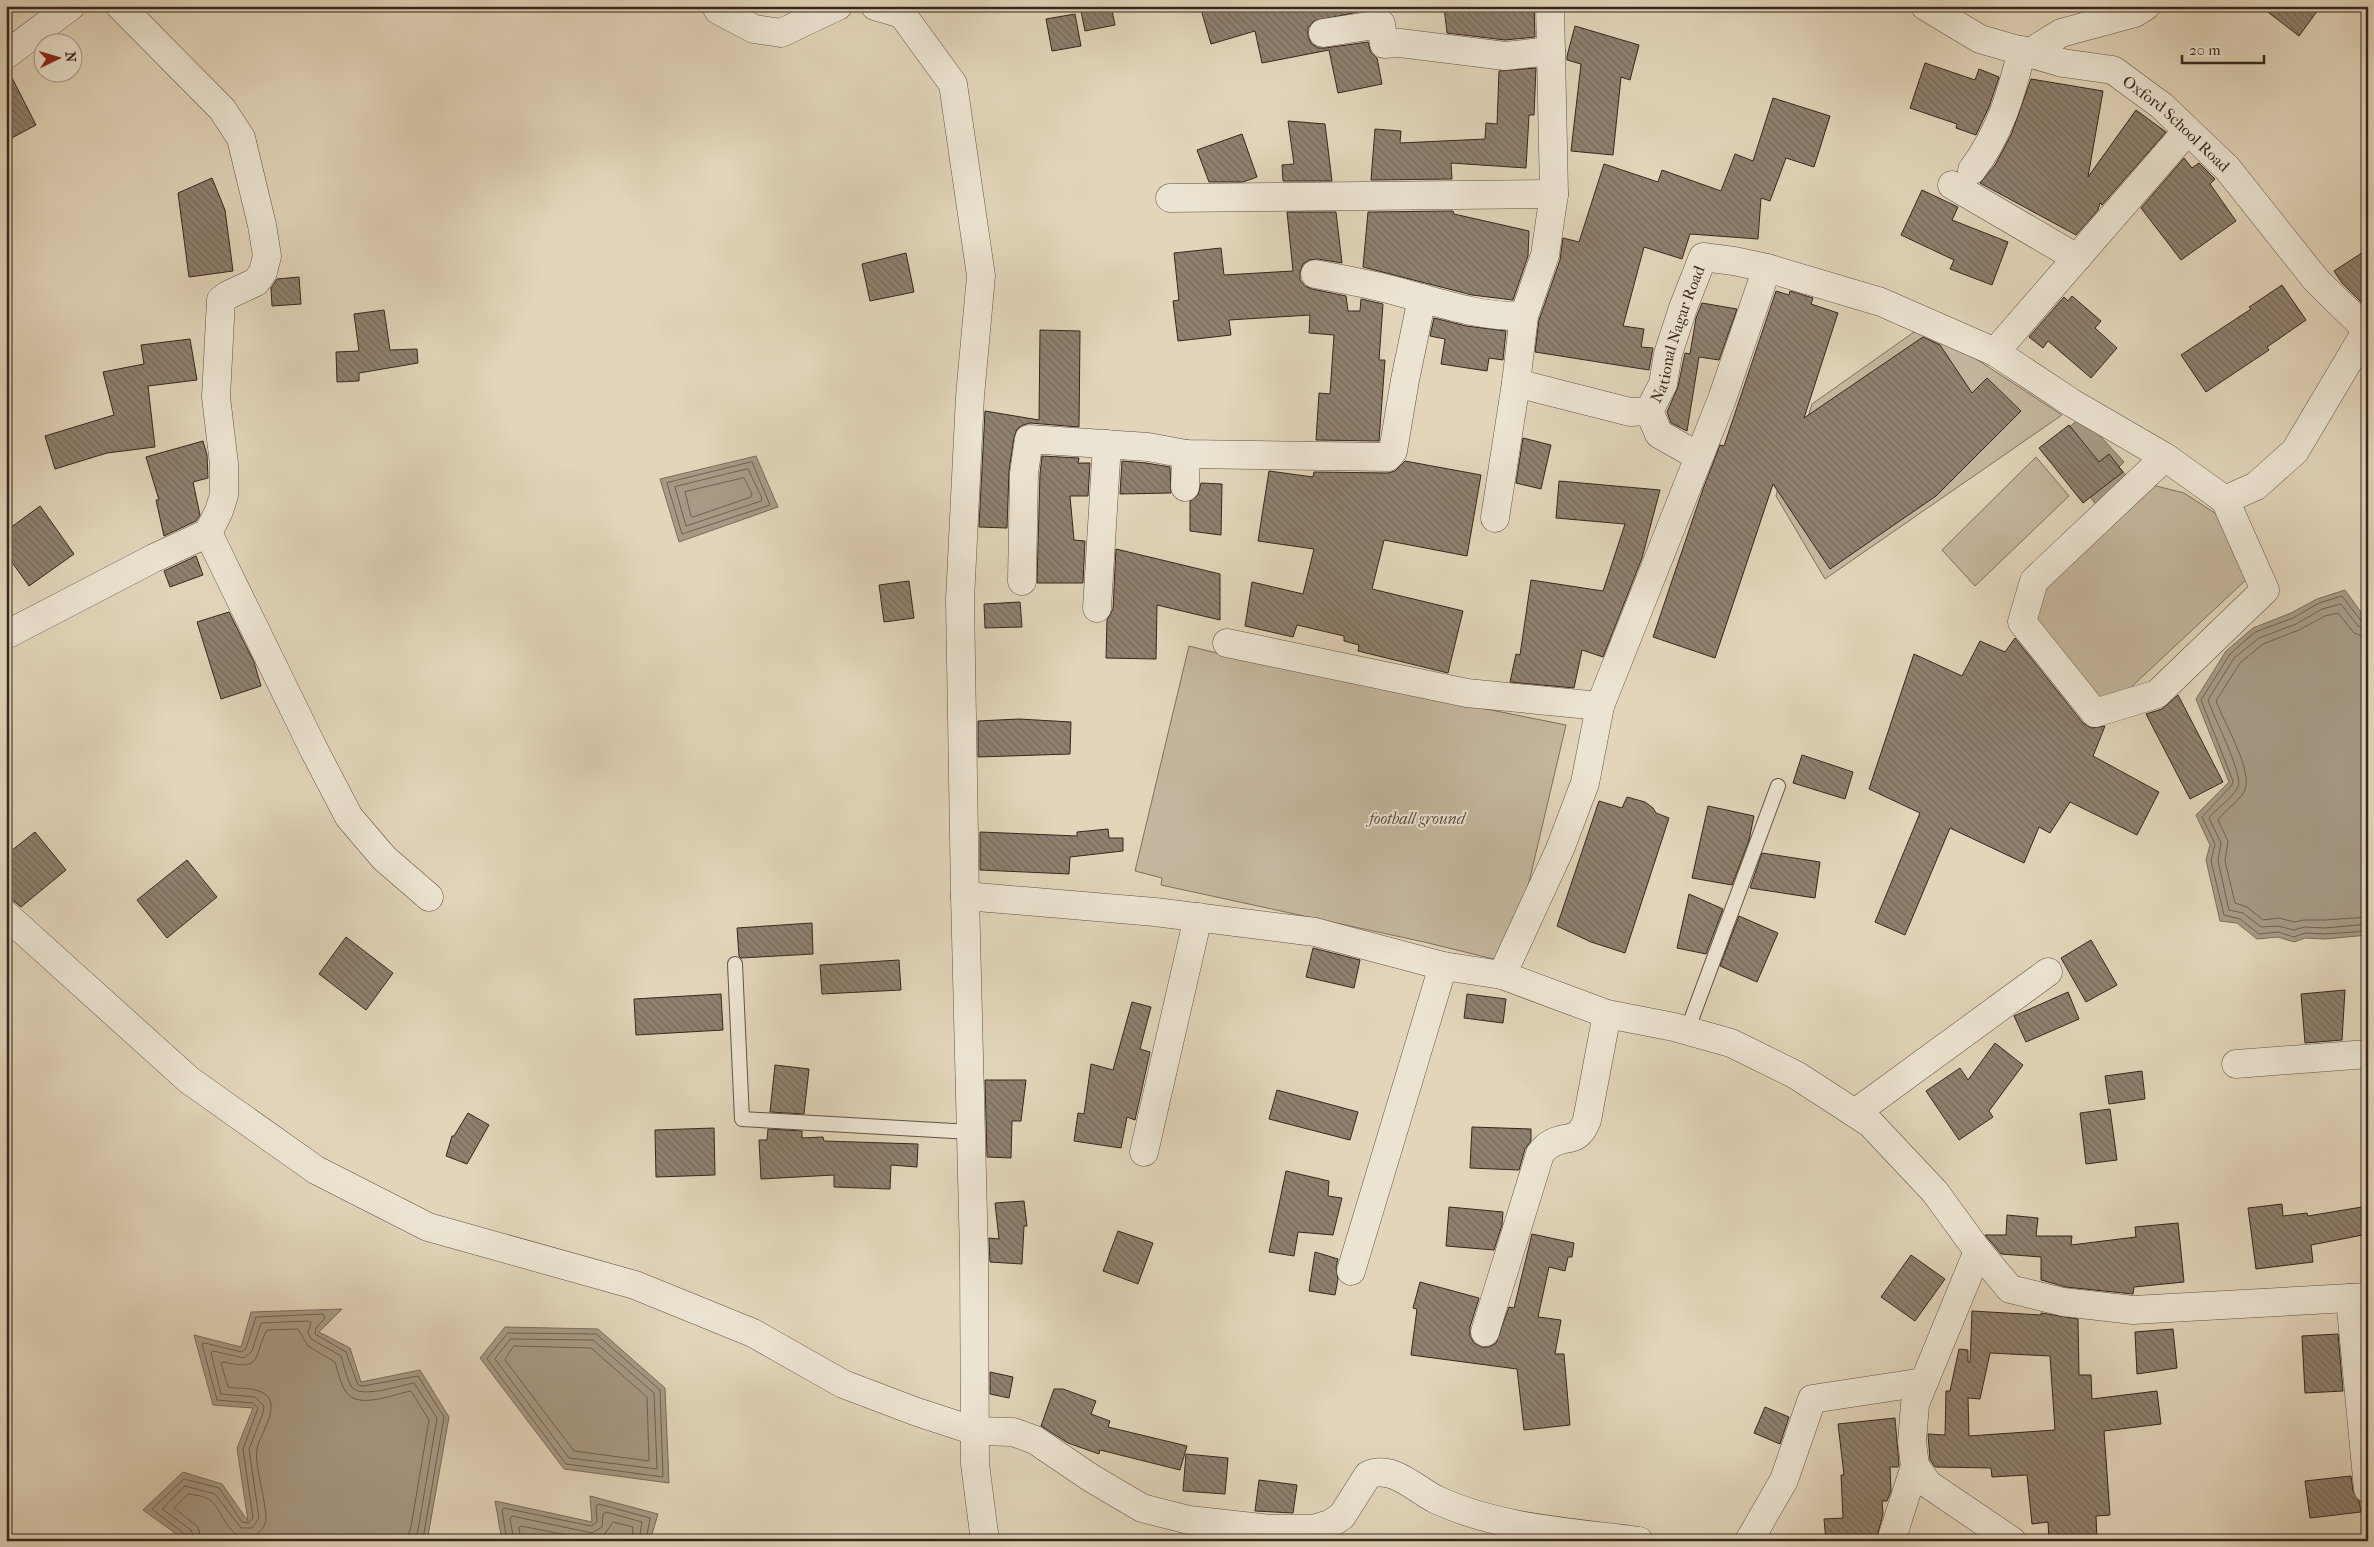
<svg xmlns="http://www.w3.org/2000/svg" width="2374" height="1547" font-family="'IM FELL French Canon',serif">
  <style>
    .park { fill: #c5b79f; stroke: #7d6f5e }
    .water { fill: #a79a85; stroke: #796c5c }
    .lines { fill: none; stroke-linecap: round; stroke-linejoin: round }
    .shore { stroke: #6e6052; stroke-width: 1 }
    .building { fill: url(#building-back-hatch); stroke: #35271e; fill-rule: evenodd }
    .service-casing { stroke: #605245; stroke-width: 16 }
    .minor-casing { stroke: #605245; stroke-width: 29 }
    .service { stroke: #ece4d2; stroke-width: 14 }
    .minor { stroke: #ece4d2; stroke-width: 28 }
    .labels { text-anchor: middle; stroke-width: 4; stroke-linejoin: round; paint-order: stroke }
    .street-label { font-size: 16px; fill: #35271e; stroke: #ece4d2 }
    .park-label { font-size: 16px; font-style: italic; fill: #594b3e; stroke: #ece4d2 }
  </style>
  <defs>
    <pattern id="building-back-hatch" width="6" height="6" patternUnits="userSpaceOnUse" patternTransform="scale(1.25)"><rect width="6" height="6" fill="#8f816f"/><path d="M-1 5l2 2M0 0l6 6M5-1l2 2" fill="none" stroke="#766a5b"/></pattern>
  </defs>
  <rect width="100%" height="100%" fill="#e2d5ba"/>
  <filter id="stains"><feTurbulence type="fractalNoise" baseFrequency=".004" numOctaves="4"/><feColorMatrix values="0 0 0 0 .2 0 0 0 0 .09 0 0 0 0 .02 0 0 0 .5 -.17"/></filter>
  <radialGradient id="worn" r=".72"><stop offset=".6" stop-color="#630" stop-opacity="0"/><stop offset="1" stop-color="#630" stop-opacity=".3"/></radialGradient>
  <g class="park">
    <polygon points="1924,325 2062,415 1825,579 1776,496 1783,467 1802,435 1812,404"/>
    <polygon points="2036,457 2069,496 1975,586 1942,550"/>
    <polygon points="2148,484 2184,493 2215,513 2237,542 2249,577 2113,704 2080,690 2053,665 2029,597"/>
    <polygon points="1189,646 1256,663 1566,725 1510,963 1424,942 1161,885 1162,878 1135,871"/>
  </g>
  <g class="water">
    <polygon points="2082,416 2124,462 2119,467 2131,481 2098,507 2053,450 2051,443"/>
    <polygon points="756,456 778,507 679,542 660,479"/>
    <polygon points="2345,590 2368,622 2368,935 2325,939 2305,938 2294,942 2278,937 2257,939 2237,923 2220,921 2206,860 2210,845 2196,815 2229,782 2196,699 2226,651 2253,628 2291,613 2317,599"/>
    <polygon points="342,1309 319,1332 350,1348 361,1382 420,1370 449,1417 428,1536 423,1541 186,1541 143,1510 183,1472 222,1484 248,1521 237,1448 253,1408 213,1405 194,1335 241,1347 251,1312"/>
    <polygon points="505,1327 598,1329 665,1388 669,1483 564,1469 480,1358"/>
    <polygon points="590,1496 658,1514 650,1541 502,1541 495,1501 592,1522"/>
  </g>
  <g class="lines">
    <g class="shore">
      <polygon points="752,462 770,505 682,534 667,483"/>
      <polygon points="748,469 762,498 761,501 686,526 675,487"/>
      <polygon points="744,478 752,494 751,497 693,517 691,516 685,492"/>
      <polyline points="2368,624 2362,622 2342,596 2319,603 2293,618 2255,632 2230,654 2201,700 2233,781 2232,785 2202,817 2215,844 2211,861 2224,915 2240,919 2259,934 2278,932 2294,937 2305,933 2325,934 2368,931"/>
      <path d="M2368 630 2358 626 2341 604 2322 609 2296 624 2259 638 2234 658 2208 700C2213 716 2244 775 2238 787 2232 799 2217 807 2209 818L2221 843 2218 861 2229 910 2243 913 2261 927 2278 926 2294 930 2304 927 2325 928 2368 924"/>
      <path d="M2368 638 2354 633 2338 613 2325 616 2299 630 2263 644 2240 663 2216 701C2223 721 2255 773 2244 792 2238 802 2225 810 2218 820L2228 841 2225 861 2235 903 2247 907 2263 920 2279 918 2294 922 2304 920H2325L2368 917"/>
      <polygon points="508,1333 596,1334 660,1390 663,1477 566,1464 487,1359"/>
      <polygon points="511,1339 593,1340 654,1393 657,1469 569,1458 495,1359"/>
      <polygon points="514,1346 591,1348 647,1397 649,1461 574,1451 505,1360"/>
      <polyline points="189,1541 186,1535 152,1509 184,1479 219,1488 242,1522 249,1523 253,1518 243,1449 258,1408 253,1403 217,1400 202,1344 205,1343 242,1352 246,1348 256,1317 323,1314 325,1318 316,1328 315,1334 346,1352 358,1385 363,1386 418,1376 444,1417 424,1533 420,1541"/>
      <path d="M195 1541 191 1530 162 1509 185 1486 215 1494 241 1528H252L259 1518 249 1449 263 1413 264 1406 255 1397 221 1394 211 1353 213 1351 244 1358 252 1351 261 1323 308 1321 311 1323 308 1332 311 1339 341 1356C344 1366 346 1377 351 1386 359 1400 401 1385 414 1383L437 1418 418 1530 414 1541"/>
      <path d="M202 1541 198 1527 174 1508 188 1494C194 1495 205 1496 210 1500 224 1511 228 1543 252 1536 260 1534 265 1527 266 1519 266 1500 254 1464 257 1449 260 1432 286 1401 259 1391 249 1387 237 1389 228 1387L221 1363 224 1362C264 1372 253 1355 267 1330L298 1329 308 1346 335 1362C338 1371 340 1383 346 1392 359 1410 393 1394 411 1391L429 1420 411 1527 406 1541"/>
      <polyline points="507,1541 502,1510 504,1508 591,1526 597,1522 596,1506 599,1504 650,1518 646,1541"/>
      <polyline points="514,1541 510,1519 512,1516 592,1533 602,1527 603,1514 606,1512 642,1522 639,1541"/>
      <polyline points="521,1541 519,1528 521,1526 592,1540 604,1535 613,1522 633,1527 632,1541"/>
    </g>
  </g>
  <g class="building">
    <polygon points="1080,6 1111,6 1115,25 1085,31"/>
    <polygon points="1200,6 1357,6 1358,12 1314,21 1308,28 1308,36 1311,43 1318,48 1325,48 1368,42 1371,53 1377,58 1382,84 1338,93 1329,50 1262,63 1255,31 1211,44"/>
    <polygon points="1444,6 1480,6 1480,10 1534,6 1535,37 1505,40 1447,33"/>
    <polygon points="2260,6 2321,6 2299,36"/>
    <polygon points="1075,14 1081,46 1052,51 1046,19"/>
    <polygon points="1575,26 1639,45 1630,80 1621,77 1613,155 1571,151 1581,64 1567,60 1567,56"/>
    <polygon points="1925,63 1975,80 1979,69 1999,77 1989,107 1976,135 1956,128 1957,124 1910,108"/>
    <polygon points="1536,68 1534,115 1529,115 1526,168 1451,163 1452,179 1371,180 1375,129 1401,131 1400,143 1485,139 1486,123 1497,124 1499,71"/>
    <polygon points="6,70 8,70 36,125 6,141"/>
    <polygon points="2031,79 2103,91 2088,177 2136,110 2166,132 2102,205 2100,203 2098,210 2076,235 1980,183 1995,165 2011,135"/>
    <polygon points="1773,98 1830,116 1814,167 1786,158 1770,201 1761,198 1758,239 1690,234 1682,259 1644,247 1623,326 1644,329 1641,347 1653,348 1649,370 1535,352 1539,320 1560,260 1563,238 1579,242 1604,164 1658,182 1662,170 1721,191 1735,154 1753,161"/>
    <polygon points="1288,121 1325,124 1332,181 1283,181 1282,165 1294,164"/>
    <polygon points="1242,134 1257,177 1243,182 1209,182 1197,150"/>
    <polygon points="2184,158 2192,168 2199,163 2215,179 2210,184 2236,221 2181,260 2141,208"/>
    <polygon points="212,178 225,210 233,271 189,277 178,193"/>
    <polygon points="1922,190 1958,207 1952,220 2008,242 1992,285 1950,269 1954,260 1901,235"/>
    <polygon points="1453,211 1454,214 1529,231 1528,256 1513,300 1472,295 1363,267 1368,212"/>
    <polygon points="1287,212 1336,212 1342,263 1318,259 1309,260 1303,264 1300,272 1300,280 1305,286 1312,289 1346,296 1348,311 1360,311 1361,299 1383,304 1379,360 1385,360 1379,441 1316,440 1319,393 1330,394 1334,335 1309,333 1310,315 1229,320 1231,335 1178,341 1173,301 1179,300 1174,253 1221,248 1224,275 1293,271"/>
    <polygon points="2368,249 2368,309 2342,283 2334,271"/>
    <polygon points="906,253 914,292 870,301 862,264"/>
    <polygon points="299,277 301,304 272,306 271,288 277,279"/>
    <polygon points="2282,285 2306,320 2267,347 2269,350 2206,392 2181,355 2251,309 2249,307"/>
    <polygon points="1776,291 1789,295 1790,291 1813,298 1811,304 1838,313 1804,418 1923,337 1940,345 1972,393 1987,378 2021,411 1936,496 1830,569 1773,484 1715,658 1653,637 1703,489 1720,445 1724,446"/>
    <polygon points="2072,296 2101,321 2095,328 2117,348 2091,378 2048,341 2043,348 2029,337 2064,297 2068,301"/>
    <polygon points="1702,303 1737,309 1719,360 1699,357 1687,431 1671,423 1667,412 1678,387 1685,353 1690,354 1696,318"/>
    <polygon points="384,310 390,350 417,349 418,363 359,373 359,381 337,382 336,352 359,351 354,314"/>
    <polygon points="1434,318 1466,326 1506,331 1503,360 1489,358 1487,371 1441,364 1445,339 1430,336"/>
    <polygon points="1040,330 1080,331 1079,427 1030,423 1023,425 1017,429 1014,437 1009,471 1007,528 979,527 985,411 1039,420"/>
    <polygon points="190,339 197,380 148,386 155,447 107,453 55,469 45,436 114,415 103,372 144,364 141,345"/>
    <polygon points="2069,425 2099,462 2109,454 2123,472 2083,503 2039,448"/>
    <polygon points="1523,438 1551,445 1541,489 1516,483"/>
    <polygon points="203,441 207,455 208,478 193,482 200,515 196,521 164,536 156,500 159,500 146,457"/>
    <polygon points="1042,456 1079,458 1078,463 1090,463 1088,496 1070,496 1074,540 1085,541 1083,583 1037,583 1040,474"/>
    <polygon points="1122,461 1146,463 1170,467 1171,493 1120,494"/>
    <polygon points="1405,461 1481,475 1467,556 1384,540 1372,589 1463,611 1448,673 1358,651 1359,645 1344,641 1344,636 1297,625 1293,637 1245,626 1252,582 1303,594 1314,549 1258,541 1269,471 1313,477 1314,472 1388,473 1395,471"/>
    <polygon points="1559,481 1660,490 1642,558 1603,657 1582,650 1574,688 1510,682 1516,654 1520,655 1531,580 1603,591 1625,524 1556,518"/>
    <polygon points="1201,483 1222,484 1221,535 1190,531 1190,501 1198,495"/>
    <polygon points="40,506 74,554 29,586 6,554 6,531"/>
    <polygon points="1116,549 1220,574 1220,620 1157,605 1156,659 1106,658 1107,620 1113,609"/>
    <polygon points="196,556 203,575 170,587 164,571"/>
    <polygon points="909,581 914,618 884,622 879,585"/>
    <polygon points="1020,602 1022,627 985,628 984,604"/>
    <polygon points="229,612 254,662 261,686 221,699 197,622"/>
    <polygon points="2015,638 2083,723 2091,728 2105,726 2093,756 2159,792 2137,835 2070,802 2050,833 2039,827 2024,863 1950,828 1905,935 1875,922 1920,813 1869,789 1914,654 1962,676 1980,641 2005,652"/>
    <polygon points="2178,695 2223,782 2190,799 2146,714 2162,709"/>
    <polygon points="1019,719 1071,722 1070,754 978,757 978,721"/>
    <polygon points="1802,755 1853,772 1845,799 1793,783"/>
    <polygon points="1627,797 1645,802 1653,808 1656,813 1669,818 1625,953 1591,942 1557,926 1599,801 1622,808"/>
    <polygon points="1708,806 1754,816 1749,840 1732,885 1692,878"/>
    <polygon points="1108,829 1109,838 1123,838 1123,851 1070,857 1069,874 980,870 980,832 1077,836 1077,832"/>
    <polygon points="35,832 66,870 21,907 6,895 6,855"/>
    <polygon points="1762,853 1820,862 1815,898 1750,888"/>
    <polygon points="187,860 217,897 167,938 137,900"/>
    <polygon points="1689,894 1723,909 1706,954 1677,948"/>
    <polygon points="1739,916 1778,933 1757,982 1720,966"/>
    <polygon points="812,923 813,954 741,958 739,956 737,928"/>
    <polygon points="346,937 393,973 366,1010 319,974"/>
    <polygon points="2091,940 2117,985 2086,1002 2061,958"/>
    <polygon points="1313,948 1360,960 1354,988 1306,977"/>
    <polygon points="899,960 901,990 822,994 820,965"/>
    <polygon points="2345,990 2342,1040 2305,1043 2301,994"/>
    <polygon points="2068,992 2079,1019 2026,1042 2014,1016"/>
    <polygon points="721,994 723,1030 636,1035 634,999"/>
    <polygon points="1467,994 1506,999 1503,1023 1464,1018"/>
    <polygon points="1132,1002 1151,1007 1140,1049 1150,1052 1135,1120 1127,1117 1121,1148 1074,1141 1078,1113 1084,1114 1091,1064 1113,1070"/>
    <polygon points="1995,1043 2023,1065 1989,1111 1993,1117 1959,1140 1926,1091 1960,1068 1968,1080"/>
    <polygon points="775,1065 809,1069 804,1114 770,1112"/>
    <polygon points="2142,1071 2145,1099 2109,1104 2105,1076"/>
    <polygon points="985,1080 1026,1080 1021,1121 1012,1121 1011,1158 987,1157"/>
    <polygon points="1277,1090 1358,1112 1350,1140 1269,1119"/>
    <polygon points="2110,1109 2117,1160 2086,1164 2080,1113"/>
    <polygon points="468,1113 489,1125 467,1164 446,1156 452,1136 454,1136"/>
    <polygon points="1472,1127 1531,1129 1531,1141 1525,1149 1519,1170 1470,1168"/>
    <polygon points="714,1128 715,1175 656,1177 655,1130"/>
    <polygon points="768,1129 802,1131 802,1138 823,1137 824,1141 918,1144 917,1167 891,1165 890,1189 834,1187 834,1175 761,1179 759,1140 767,1140"/>
    <polygon points="1286,1171 1329,1181 1328,1196 1342,1198 1333,1235 1298,1232 1294,1256 1269,1252"/>
    <polygon points="1024,1201 1027,1226 1024,1226 1022,1264 990,1262 989,1238 999,1239 995,1203"/>
    <polygon points="2282,1204 2283,1216 2307,1213 2308,1216 2368,1206 2368,1234 2311,1245 2313,1262 2256,1269 2248,1208"/>
    <polygon points="1449,1207 1503,1212 1502,1225 1494,1250 1446,1246"/>
    <polygon points="2007,1215 2038,1218 2036,1236 2072,1236 2071,1245 2136,1237 2135,1227 2178,1223 2184,1282 2134,1287 2133,1294 2066,1287 2041,1280 2041,1257 2001,1254 1985,1235 2006,1235"/>
    <polygon points="1118,1231 1153,1243 1138,1284 1103,1271"/>
    <polygon points="1532,1234 1574,1243 1572,1257 1568,1257 1565,1271 1549,1267 1538,1317 1561,1320 1555,1354 1564,1354 1570,1425 1524,1430 1517,1369 1411,1355 1417,1309 1413,1308 1420,1282 1479,1298 1470,1327 1470,1336 1474,1343 1481,1347 1489,1347 1496,1343 1509,1307 1514,1308"/>
    <polygon points="1315,1252 1338,1259 1336,1267 1338,1279 1335,1295 1309,1291"/>
    <polygon points="1911,1255 1945,1279 1915,1321 1881,1297"/>
    <path d="M1972 1311 2041 1315V1313L2078 1319 2079 1375H2091L2092 1399 2157 1391 2161 1424 2104 1431 2110 1515 2096 1516 2097 1541H2049L2048 1522 2032 1524 2027 1475 1992 1477 1991 1468 1935 1467 1930 1460 1928 1434 1945 1435 1946 1391H1950L1959 1349 1968 1350V1362H1970ZM1990 1353 2050 1356 2055 1430 1969 1436 1968 1398 1980 1399Z"/>
    <polygon points="2173,1329 2177,1368 2137,1374 2135,1332"/>
    <polygon points="2338,1334 2343,1391 2305,1393 2302,1336"/>
    <polygon points="990,1372 1013,1377 1009,1398 990,1394"/>
    <polygon points="1054,1389 1063,1389 1096,1401 1091,1414 1110,1421 1108,1427 1187,1446 1180,1470 1100,1450 1099,1454 1068,1443 1041,1426"/>
    <polygon points="1765,1407 1789,1417 1780,1444 1754,1433"/>
    <polygon points="1895,1418 1899,1465 1898,1467 1890,1467 1891,1491 1887,1501 1882,1501 1883,1514 1876,1541 1826,1541 1824,1519 1843,1518 1841,1475 1844,1475 1838,1424"/>
    <polygon points="1186,1454 1228,1458 1225,1494 1183,1491"/>
    <polygon points="2351,1476 2353,1491 2359,1501 2361,1512 2310,1518 2305,1481"/>
    <polygon points="1259,1480 1297,1485 1293,1513 1255,1511"/>
  </g>
  <g class="lines">
    <g class="service-casing">
      <g id="service">
        <polyline points="735,964 742,1119 971,1132"/>
        <polyline points="1687,1031 1778,786"/>
      </g>
    </g>
    <g class="minor-casing">
      <g id="minor">
        <polyline points="716,6 718,10 754,29 781,33 838,6"/>
        <polyline points="875,6 902,14 953,84 981,276 970,396 960,600 965,896 974,1255 975,1464 985,1541"/>
        <path id="s1" d="M1550 6 1554 194 1545 255 1524 316 1516 383 1630 412 1649 411 1663 384 1668 354 1683 308 1703 257 1734 261 1767 268 1881 302 1995 352 2072 403 2165 457"/>
        <path id="s2" d="M1925 6 1980 39 2063 63 2113 70 2162 106 2227 168 2316 280 2368 331"/>
        <polyline points="1323,33 1381,24 1384,44 1400,43 1505,56 1551,51"/>
        <polyline points="2029,53 2061,33 2135,13 2146,6"/>
        <polyline points="6,55 71,6"/>
        <path d="M1972 170C2000 133 2011 95 2022 50"/>
        <polyline points="1952,185 2077,258"/>
        <polyline points="1170,198 1554,194"/>
        <path d="M1315 274C1337 278 1358 282 1380 287 1427 298 1474 318 1524 316"/>
        <polyline points="1995,352 2187,131"/>
        <polyline points="1649,411 1659,434 1698,456"/>
        <polyline points="1185,487 1186,454"/>
        <polyline points="2225,500 2265,590 2157,694 2095,713 2022,622 2034,581 2165,457 2225,500 2256,486 2295,451 2367,330"/>
        <polyline points="1495,518 1516,383"/>
        <polyline points="208,533 313,748 349,817 384,858 429,897"/>
        <polyline points="1022,581 1024,473 1029,439 1148,447 1186,454 1388,457 1393,451 1405,380 1422,298"/>
        <polyline points="1097,608 1107,444"/>
        <polyline points="6,635 154,558 208,533 219,511 224,495 224,464 216,397 221,300 228,295 256,282 263,272 267,256 262,225 241,138 222,109 120,6"/>
        <polyline points="1227,643 1467,693 1600,706"/>
        <polyline points="965,896 1155,912 1315,932 1443,966 1502,975 1607,1014 1674,1027 1731,1043 1796,1075 1870,1123 1935,1192 1978,1251 2010,1289 2063,1302 2133,1310 2368,1297"/>
        <path d="M6 915 189 1080 316 1170 428 1227 635 1285 753 1333 843 1384 917 1412 975 1431 1013 1432 1035 1440 1091 1478 1142 1508 1189 1520 1271 1529H1313L1330 1524 1342 1516 1368 1475C1393 1464 1416 1490 1437 1500 1500 1529 1572 1532 1639 1541"/>
        <polyline points="1502,975 1560,849 1585,783 1600,706 1722,399 1767,268"/>
        <polyline points="2236,1064 2368,1054"/>
        <polyline points="1855,1113 2048,972"/>
        <polyline points="1144,1152 1198,917"/>
        <polyline points="1978,1251 1915,1404 1912,1442 1915,1466 1928,1484 2012,1541"/>
        <polyline points="1351,1271 1443,966"/>
        <polyline points="2350,1298 2368,1489"/>
        <path d="M1485 1332 1540 1154C1543 1151 1545 1147 1549 1145 1566 1133 1577 1146 1587 1120L1607 1014"/>
        <polyline points="1749,1541 1784,1480 1812,1399 1924,1382"/>
        <polyline points="1891,1541 1915,1466"/>
      </g>
    </g>
    <use href="#service" class="service"/>
    <use href="#minor" class="minor"/>
  </g>
  <g class="labels">
    <g class="street-label">
      <text dy="6" stroke="none"><textPath href="#s2" startOffset="284">Oxford School Road</textPath></text>
      <text dy="6" stroke="none"><textPath href="#s1" startOffset="601">National Nagar Road</textPath></text>
    </g>
    <g class="park-label">
      <text x="1417" y="824">football ground</text>
    </g>
  </g>
  <rect width="2374" height="1547" fill="none" stroke="#e2d5ba" stroke-width="25"/>
  <rect x="8" y="8" width="2359" height="1532" fill="none" stroke="#35271e" stroke-width="2.5"/>
  <rect x="12" y="12" width="2349" height="1522" fill="none" stroke="#35271e"/>
  <g transform="translate(58 58) rotate(85)"><circle r="24" fill="#ece4d2" stroke="#a3988a"/>
  <path d="M0-4L9 19L0 12L-9 19Z" fill="#8f2418"/>
  <text y="-8" font-size="14" font-weight="bold" text-anchor="middle" fill="#35271e">N</text>
  </g>
  <path d="M2182 55v8h82v-8" fill="none" stroke="#35271e" stroke-width="2.5"/>
  <text x="2189" y="55" font-size="15" fill="#35271e" stroke="#ece4d2" stroke-width="4" paint-order="stroke">20 m</text>
  <rect width="100%" height="100%" filter="url(#stains)"/>
  <rect width="100%" height="100%" fill="url(#worn)"/>
</svg>
